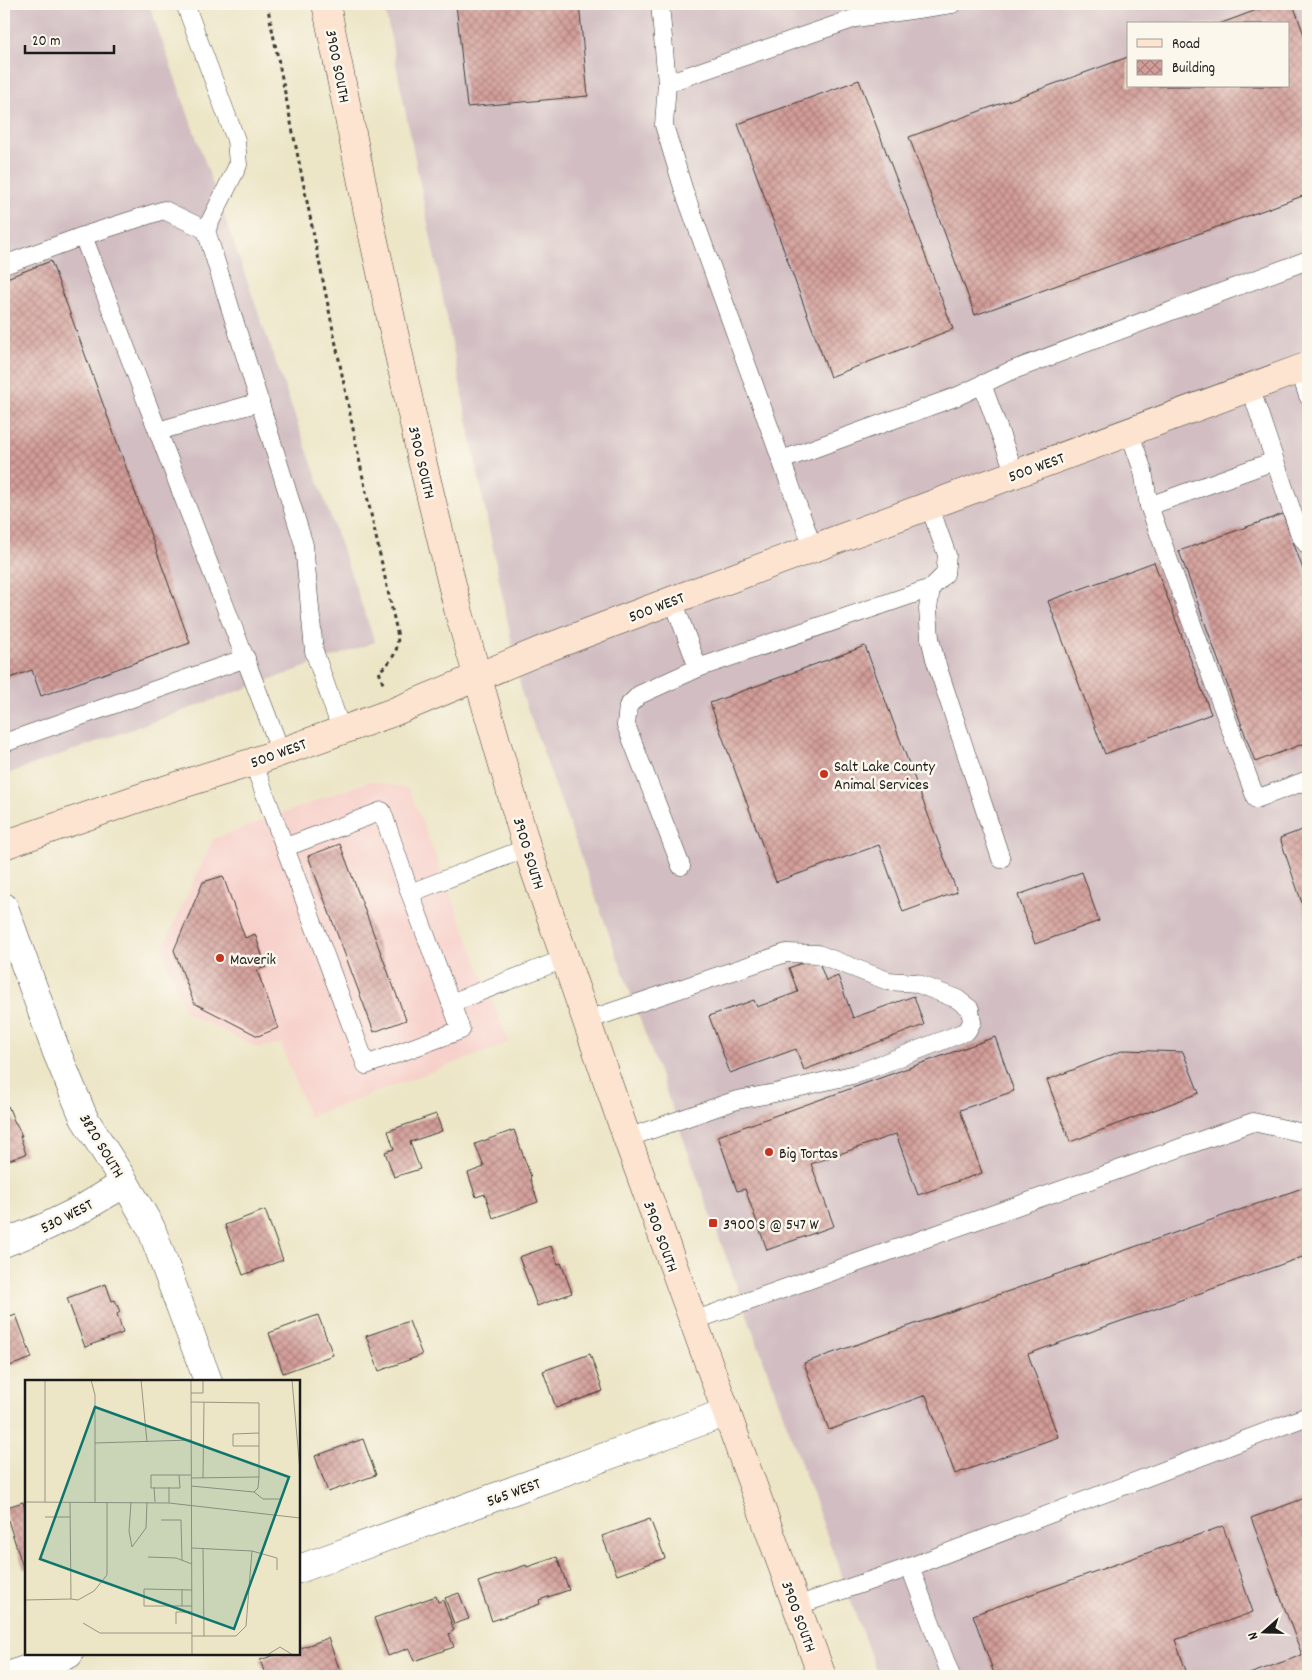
<svg xmlns="http://www.w3.org/2000/svg" width="1312" height="1680" font-family="Dekko,sans-serif">
  <style>
    .built { fill: #f7d0ca }
    .industrial { fill: #d2bec2; fill-rule: evenodd }
    .building { fill: url(#building-cross-hatch) }
    .lines { fill: none; stroke-linecap: round; stroke-linejoin: round }
    .lane-casing { stroke: #3b3a36; stroke-width: 19 }
    .street-casing { stroke: #3b3a36; stroke-width: 29 }
    .secondary-casing { stroke: #3b3a36; stroke-width: 29 }
    .path { stroke: #3b3a36; stroke-width: 3; stroke-dasharray: 4 4; stroke-linecap: butt }
    .lane { stroke: #fff; stroke-width: 18 }
    .street { stroke: #fff; stroke-width: 28 }
    .secondary { stroke: #fde4d0; stroke-width: 28 }
    .poi-dot { fill: #c8321e; stroke: #fbf7ec; stroke-width: 2 }
    .labels { text-anchor: middle; stroke-width: 5; stroke-linejoin: round; paint-order: stroke }
    .street-label { font-size: 16px; fill: #1c1c1c; stroke: #fbf7ec }
    .poi-label { font-size: 16px; fill: #1c1c1c; stroke: #fbf7ec; text-anchor: start }
    .inset-road { fill: none; stroke: #999582; stroke-width: 1 }
    .view { fill: #0f766e; fill-opacity: 0.15; stroke: #0f766e; stroke-width: 2.5 }
    .inset-edge { fill: none; stroke: #1c1c1c; stroke-width: 2.5 }
  </style>
  <defs>
    <pattern id="building-cross-hatch" width="8" height="8" patternUnits="userSpaceOnUse" patternTransform="scale(1.25)"><rect width="8" height="8" fill="#d39d99"/><path d="M0 0l8 8M0 8l8-8" fill="none" stroke="#aa7f7c"/></pattern>
  </defs>
  <rect width="100%" height="100%" fill="#fbf7ec"/>
  <filter id="ink" filterUnits="userSpaceOnUse"><feTurbulence type="fractalNoise" baseFrequency=".02" numOctaves="2"/><feDisplacementMap in="SourceGraphic" scale="10" xChannelSelector="R" yChannelSelector="G"/><feConvolveMatrix kernelMatrix="1 2 1 2 8 2 1 2 1" color-interpolation-filters="sRGB"/></filter>
  <filter id="wash" filterUnits="userSpaceOnUse"><feTurbulence type="fractalNoise" baseFrequency=".0096" numOctaves="4" result="noise"/><feDisplacementMap in="SourceGraphic" scale="20" xChannelSelector="R" yChannelSelector="G"/><feGaussianBlur stdDeviation="1.12" result="paint"/><feColorMatrix in="noise" values="0 0 0 0 0 0 0 0 0 0 0 0 0 0 0 0 0 1.4 0 .05"/><feComposite in="paint" operator="in"/></filter>
  <g filter="url(#wash)">
    <rect width="100%" height="100%" fill="#ece5c6"/>
    <polygon class="built" points="370,781 409,789 509,1043 309,1117 281,1044 259,1048 186,1013 162,950 213,839"/>
    <g class="industrial">
      <polygon points="4,4 149,4 375,642 4,775"/>
      <path d="M384 4H1308V1676H878L522 694ZM1128 24H1288V86H1128Z"/>
    </g>
    <g id="blocks">
      <g class="building">
        <polygon points="456,4 579,4 588,96 467,107"/>
        <polygon points="1273,4 1293,4 1308,46 1308,194 975,315 909,137 1128,57 1128,86 1288,86 1288,24 1219,24"/>
        <polygon points="859,80 953,329 830,377 738,124"/>
        <polygon points="51,261 190,643 41,696 32,670 4,680 4,279"/>
        <polygon points="1283,514 1308,583 1308,742 1255,762 1179,551"/>
        <polygon points="1154,562 1211,714 1105,754 1048,601"/>
        <polygon points="865,646 957,892 903,912 879,845 776,882 710,703"/>
        <polygon points="1308,828 1308,921 1280,838"/>
        <polygon points="340,844 406,1020 374,1032 308,856"/>
        <polygon points="1082,872 1099,921 1035,944 1018,895"/>
        <polygon points="223,876 245,938 255,934 266,967 257,970 278,1028 258,1036 194,1003 174,950 203,882"/>
        <polygon points="817,957 826,981 838,976 853,1018 914,996 924,1025 804,1070 796,1049 730,1073 709,1016 754,1000 757,1007 798,992 789,968"/>
        <polygon points="995,1037 1014,1091 960,1110 982,1173 918,1195 896,1134 811,1164 834,1226 767,1250 745,1189 737,1191 718,1136"/>
        <polygon points="1124,1050 1183,1052 1199,1093 1070,1142 1047,1080"/>
        <polygon points="8,1106 15,1123 16,1123 22,1136 20,1136 26,1154 4,1162 4,1107"/>
        <polygon points="436,1114 442,1131 410,1142 420,1169 394,1177 385,1152 394,1149 388,1131"/>
        <polygon points="514,1130 531,1177 530,1178 538,1202 493,1218 485,1194 476,1197 468,1173 484,1167 475,1144"/>
        <polygon points="1308,1186 1308,1255 1028,1354 1058,1437 955,1474 926,1395 829,1430 804,1363"/>
        <polygon points="265,1210 283,1260 243,1275 225,1225"/>
        <polygon points="551,1246 558,1264 561,1263 572,1293 537,1306 519,1257"/>
        <polygon points="106,1284 112,1301 115,1300 120,1312 117,1314 123,1333 85,1347 67,1298"/>
        <polygon points="16,1315 32,1358 4,1368 4,1319"/>
        <polygon points="318,1315 333,1355 283,1373 269,1333"/>
        <polygon points="409,1321 422,1355 379,1371 366,1336"/>
        <polygon points="590,1354 603,1391 556,1408 543,1371"/>
        <polygon points="363,1439 376,1475 328,1492 315,1456"/>
        <polygon points="1308,1497 1308,1676 1244,1676 1302,1655 1251,1518"/>
        <polygon points="23,1502 26,1512 26,1569 24,1570 4,1508"/>
        <polygon points="650,1519 665,1558 617,1575 602,1536"/>
        <polygon points="1223,1526 1253,1612 1175,1640 1188,1676 995,1676 973,1615"/>
        <polygon points="557,1557 569,1590 539,1600 540,1604 492,1621 478,1582 526,1565 527,1567"/>
        <polygon points="459,1593 469,1619 454,1624 445,1598"/>
        <polygon points="436,1596 438,1602 443,1600 454,1630 449,1634 454,1647 414,1661 409,1648 388,1656 374,1618"/>
        <polygon points="328,1638 342,1676 266,1676 260,1660 278,1654 299,1654 299,1644 301,1648"/>
      </g>
    </g>
  </g>
  <g filter="url(#ink)">
    <use href="#blocks" fill-opacity="0" stroke="#3b3a36" stroke-width="1"/>
    <g class="lines">
      <g class="lane-casing">
        <g id="lane">
          <polyline points="185,4 236,140 238,165 206,230"/>
          <polyline points="660,4 667,83"/>
          <polyline points="83,236 164,210 206,230 304,545 314,651 341,729"/>
          <polyline points="4,265 83,236 281,752"/>
          <polyline points="1299,369 1308,396"/>
          <polyline points="982,384 1015,474"/>
          <polyline points="1250,387 1300,535 1308,546"/>
          <polyline points="158,431 260,402"/>
          <polyline points="1129,431 1143,471 1149,506 1256,799 1308,780"/>
          <polyline points="782,460 958,396 1008,372 1308,260"/>
          <polyline points="929,505 947,555 945,574 931,588 928,609 930,638 935,659 1001,859"/>
          <polyline points="1149,506 1274,461"/>
          <polyline points="813,548 684,191 664,125 667,83 856,18 952,4"/>
          <polyline points="673,600 698,668"/>
          <polyline points="4,743 246,658"/>
          <polyline points="253,762 366,1065 461,1030 410,893 382,811 286,847"/>
          <polyline points="681,866 626,725 628,706 639,695 698,668 931,588"/>
          <polyline points="410,893 527,848"/>
          <polyline points="451,1003 564,959"/>
          <polyline points="585,1021 786,953 818,954 888,981 916,983 957,999 970,1009 972,1022 967,1031 856,1074 775,1093 737,1100 627,1138"/>
          <polyline points="693,1321 1253,1122 1308,1134"/>
          <polyline points="910,1567 951,1676"/>
          <polyline points="796,1606 910,1567 1308,1416"/>
        </g>
      </g>
      <g class="street-casing">
        <g id="street">
          <polyline points="4,907 57,1053 84,1118 125,1183 151,1228 208,1381"/>
          <polyline points="4,1243 45,1227 80,1210 125,1183"/>
          <polyline points="299,1569 727,1412"/>
          <polyline points="8,1676 69,1654"/>
        </g>
      </g>
      <g class="secondary-casing">
        <g id="secondary">
          <polyline points="326,4 368,213 421,456 458,609 527,848 627,1138 822,1676"/>
          <polyline points="4,845 148,795 253,762 391,713 547,648 673,600 1308,366"/>
        </g>
      </g>
      <path class="path" d="M267 4 363 478 397 632C400 649 393 661 379 671L383 684"/>
      <use href="#lane" class="lane"/>
      <use href="#street" class="street"/>
      <use href="#secondary" class="secondary"/>
    </g>
  </g>
  <g class="poi-dot">
    <circle cx="824" cy="774" r="5"/>
    <circle cx="220" cy="958" r="5"/>
    <circle cx="769" cy="1152" r="5"/>
    <rect x="708" y="1218" width="10" height="10" rx="2.5"/>
  </g>
  <g class="labels">
    <g class="street-label">
      <text transform="translate(339 66) rotate(79)" y="6">3900 SOUTH</text>
      <text transform="translate(423 462) rotate(77)" y="6">3900 SOUTH</text>
      <text transform="translate(1036 466) rotate(-20)" y="6">500 WEST</text>
      <text transform="translate(656 606) rotate(-21)" y="6">500 WEST</text>
      <text transform="translate(278 752) rotate(-20)" y="6">500 WEST</text>
      <text transform="translate(530 853) rotate(73)" y="6">3900 SOUTH</text>
      <text transform="translate(103 1145) rotate(59)" y="6">3820 SOUTH</text>
      <text transform="translate(66 1215) rotate(-27)" y="6">530 WEST</text>
      <text transform="translate(662 1236) rotate(70)" y="6">3900 SOUTH</text>
      <text transform="translate(513 1491) rotate(-20)" y="6">565 WEST</text>
      <text transform="translate(800 1616) rotate(70)" y="6">3900 SOUTH</text>
    </g>
    <g class="poi-label">
      <text x="834" y="771">Salt Lake County<tspan x="834" dy="18">Animal Services</tspan></text>
      <text x="230" y="964">Maverik</text>
      <text x="779" y="1158">Big Tortas</text>
      <text x="723" y="1229">3900 S @ 547 W</text>
    </g>
  </g>
  <g transform="translate(25 1380)">
    <rect width="275" height="275" fill="#ece5c6"/>
    <path class="inset-road" d="M20 0V122M66 0 70 15V122M116 0 122 62M166 0 167 275M267 0 275 91M166 13H178V0M70 63 167 60M234 66H208V54L234 53M154 95 155 108H126V95H166M166 98 234 97V23L166 22M178 98 179 22M166 106 229 112 233 108 234 97M129 107 130 122M144 107V123M229 112 238 119H256M0 122 144 123 275 138M106 122 104 151 107 167 121 148 122 122M20 137H45M136 140H156L157 180M167 168 227 171 221 246 211 256H167M178 169 179 256M227 171 252 178V190M123 177 151 178 167 184M167 210 119 209V226H167M46 219 53 220 69 211 82 195V122M0 220 46 219 45 122M157 226V209M58 243 75 253H167M151 244V232H167M242 275 255 267 268 275"/>
    <path class="view" d="M70 27 264 97 209 249 15 179Z"/>
    <rect width="275" height="275" class="inset-edge"/>
  </g>
  <rect width="1312" height="1680" fill="none" stroke="#fbf7ec" stroke-width="20"/>
  <rect x="1127" y="22" width="162" height="65" fill="#fbf7ec" stroke="#a29f99"/>
  <rect x="1137" y="39" width="25" height="8" fill="#fde4d0" stroke="#a29f99"/>
  <text x="1172" y="48" font-size="15" fill="#1c1c1c">Road</text>
  <rect x="1137" y="60" width="25" height="15" fill="url(#building-cross-hatch)" stroke="#a29f99"/>
  <text x="1172" y="72" font-size="15" fill="#1c1c1c">Building</text>
  <g transform="translate(1264 1632) rotate(250)" stroke="#fbf7ec" stroke-width="4" paint-order="stroke">
  <path d="M0-4L9 19L0 12L-9 19Z" fill="#1c1c1c"/>
  <text y="-8" font-size="14" font-weight="bold" text-anchor="middle" fill="#1c1c1c">N</text>
  </g>
  <path d="M25 45v8h89v-8" fill="none" stroke="#1c1c1c" stroke-width="2.5"/>
  <text x="32" y="45" font-size="15" fill="#1c1c1c" stroke="#fbf7ec" stroke-width="4" paint-order="stroke">20 m</text>
</svg>
